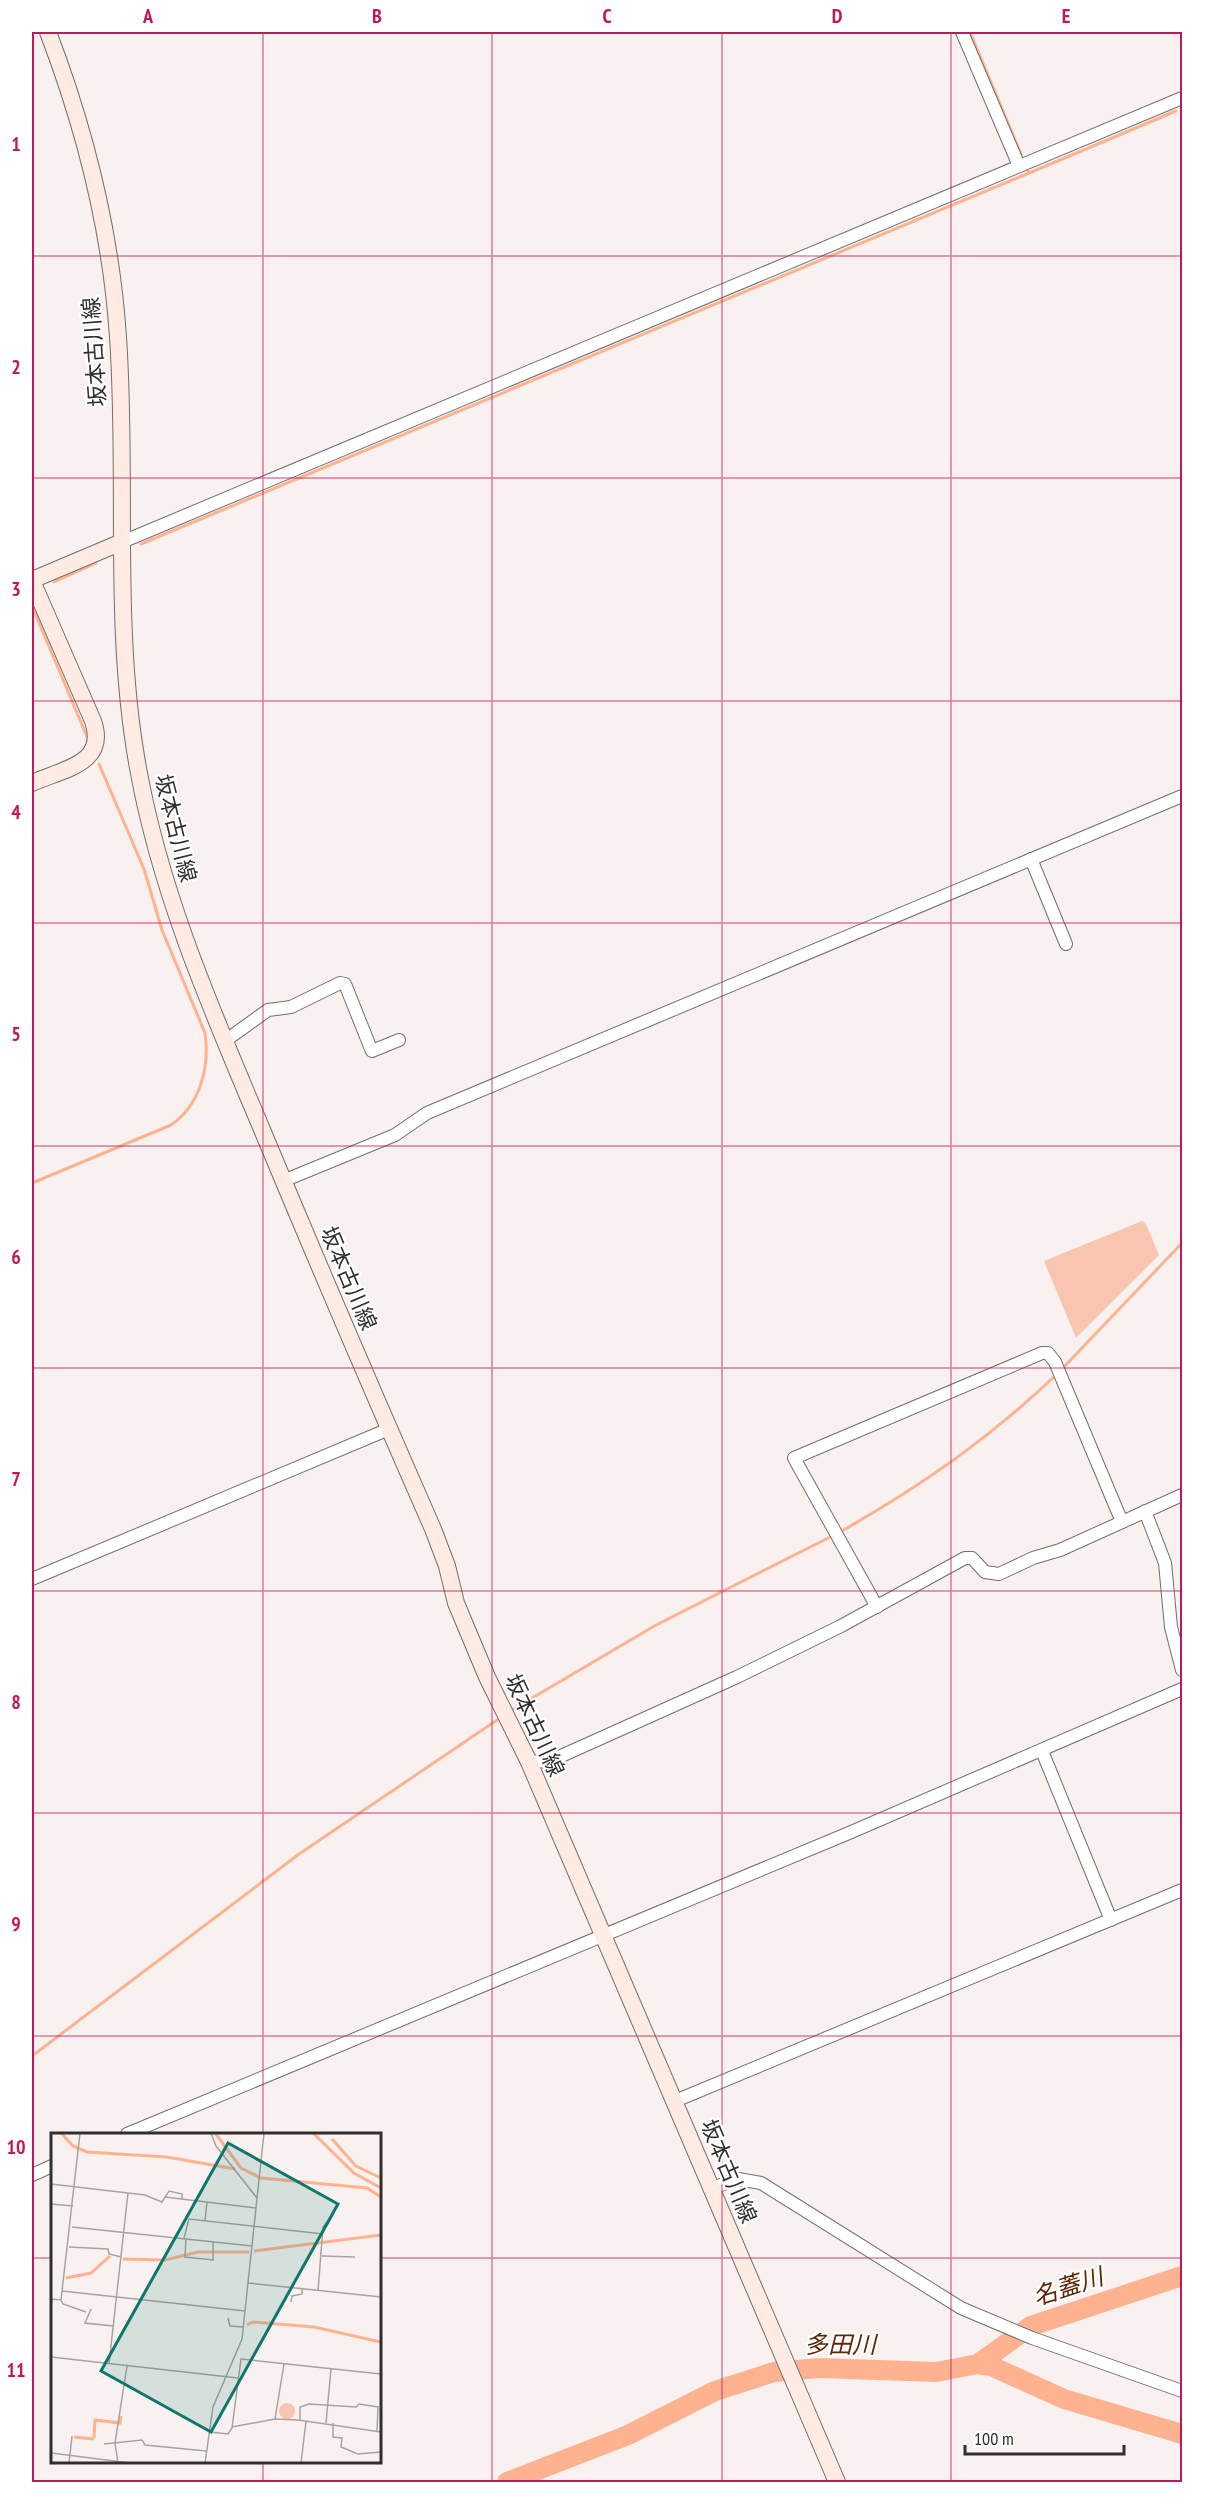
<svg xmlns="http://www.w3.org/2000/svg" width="1214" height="2514" font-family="'PT Sans Narrow','Noto Sans JP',sans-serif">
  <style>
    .green { fill: #f8c6b0 }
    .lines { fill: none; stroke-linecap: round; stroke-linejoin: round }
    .stream { stroke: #ffb290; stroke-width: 3 }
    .river { stroke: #ffb290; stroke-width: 20 }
    .street-casing { stroke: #736e6b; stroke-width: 14 }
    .secondary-casing { stroke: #736e6b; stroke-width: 18 }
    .street { stroke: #fff; stroke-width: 12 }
    .secondary { stroke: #feebe3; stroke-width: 16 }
    .grid { fill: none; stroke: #c2185b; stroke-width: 1.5; stroke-opacity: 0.55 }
    .labels { text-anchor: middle; stroke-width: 4.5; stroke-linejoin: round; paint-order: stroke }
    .street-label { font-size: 22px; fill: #312f2e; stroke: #fff }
    .water-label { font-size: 24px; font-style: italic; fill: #602505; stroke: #fff }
    .inset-river { fill: none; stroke: #ffb290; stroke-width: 3 }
    .inset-road { fill: none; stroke: #a8a3a2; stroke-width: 1.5 }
    .view { fill: #0f766e; fill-opacity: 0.15; stroke: #0f766e; stroke-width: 3 }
    .inset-edge { fill: none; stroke: #312f2e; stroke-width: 3 }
    .neatline { fill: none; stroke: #c2185b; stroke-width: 2 }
    .grid-label { font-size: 20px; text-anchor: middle; font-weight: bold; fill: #c2185b }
  </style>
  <rect width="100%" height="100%" fill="#f8f1ef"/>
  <polygon class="green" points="1142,1221 1146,1224 1159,1255 1076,1338 1044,1261"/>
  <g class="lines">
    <g class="stream">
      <polyline points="970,32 1021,154"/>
      <polyline points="1029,173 1176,111"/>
      <polyline points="141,544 1029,173 1028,171"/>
      <polyline points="54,582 96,563"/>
      <polyline points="32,606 88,739"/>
      <path d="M32 1183 171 1125C200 1105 210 1067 205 1033L162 930 144 869 99 764"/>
      <polyline points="1061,1370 1182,1243"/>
      <path d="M840 1532C921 1486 989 1439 1057 1374"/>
      <polyline points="510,1711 656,1625 834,1535"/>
      <polyline points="32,2056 299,1854 500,1718"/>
    </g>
    <g class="river">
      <polyline points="978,2364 1031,2326 1182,2276"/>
      <polyline points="507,2482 628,2435 715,2391 774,2372 819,2368 936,2372 978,2364 991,2366 1064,2399 1182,2434"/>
    </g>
    <g class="street-casing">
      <g id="street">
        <polyline points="962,32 1019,166"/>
        <polyline points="122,542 1182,98"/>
        <polyline points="1031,859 1066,944"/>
        <polyline points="225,1041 268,1010 291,1007 340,983 345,984 371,1049 372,1051 399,1040"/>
        <polyline points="283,1181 395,1135 427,1113 1182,796"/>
        <polyline points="1145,1511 1165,1563 1171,1627 1182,1670"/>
        <polyline points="32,1579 389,1429"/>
        <polyline points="877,1607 794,1458 1042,1353 1048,1353 1055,1362 1122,1522"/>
        <polyline points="1042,1751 1111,1920"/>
        <polyline points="529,1762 550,1761 737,1677 841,1626 965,1558 972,1558 985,1572 999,1574 1033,1558 1060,1550 1182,1495"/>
        <polyline points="675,2101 1182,1890"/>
        <polyline points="127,2134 849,1833 1182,1689"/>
        <polyline points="32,2175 52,2166"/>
        <polyline points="712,2188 738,2179 761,2183 961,2308 1032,2338 1182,2391"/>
      </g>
    </g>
    <g class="secondary-casing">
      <g id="secondary">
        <path d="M48 32C85 129 111 232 118 337 128 480 112 626 138 768 161 896 213 1013 263 1132 318 1264 375 1397 433 1529L447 1566 456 1603 487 1677 529 1762 837 2482"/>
        <polyline points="32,580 122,542"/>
        <path d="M32 581 93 721C108 764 63 769 32 783"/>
      </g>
    </g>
    <use href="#street" class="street"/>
    <use href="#secondary" class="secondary"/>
  </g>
  <path class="grid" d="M263 32V2134M492 32V2482M722 32V2482M951 32V2482M32 256H1182M32 478H1182M32 701H1182M32 923H1182M32 1146H1182M32 1368H1182M32 1591H1182M32 1813H1182M32 2036H1182M32 2258H52M380 2258H1182M263 2462V2482"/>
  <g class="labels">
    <g class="street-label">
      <text transform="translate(94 352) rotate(-94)" y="8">坂本古川線</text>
      <text transform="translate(176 828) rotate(76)" y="8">坂本古川線</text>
      <text transform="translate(349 1278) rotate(67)" y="8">坂本古川線</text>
      <text transform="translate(535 1725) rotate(65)" y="8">坂本古川線</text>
      <text transform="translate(729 2171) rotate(67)" y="8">坂本古川線</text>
    </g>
    <g class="water-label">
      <text transform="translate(1068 2287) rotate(-18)" y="8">名蓋川</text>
      <text x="840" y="2353">多田川</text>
    </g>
  </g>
  <g transform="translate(51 2133)">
    <rect width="330" height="330" fill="#f8f1ef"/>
    <path d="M228 278a8 8 0 1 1 16 0a8 8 0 1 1-16 0Z" fill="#f8c6b0"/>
    <path class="inset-river" d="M10 0 22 13 36 19 116 24 184 36M164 0 190 35 210 45 316 55 330 64M262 0 303 40 330 55M281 6 305 33 330 45M203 118 330 102M72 126 114 127 147 119H198M15 145 40 140 59 123M196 192 202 189 263 194 330 209M23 304 43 306M43 305 44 287 69 290 70 283"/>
    <path class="inset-road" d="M160 0 165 13 206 65M0 51 94 62 111 69 118 58 131 61V66M114 64 205 75M0 71 22 73M154 88 156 69M21 94 201 113M133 105 138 86 272 101M135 105 134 124 162 127V109M18 114 57 116 58 121 70 124M271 123 304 124M197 150 330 164M11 158 194 178M267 158 272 94 280 84M10 167 12 171 35 179M240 169 241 163 251 161V156M0 173 1 166 10 167 29 0M40 176 34 190 62 193M177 185 179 193 192 194M0 224 187 245M58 231 77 60M224 286 233 231M249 287V274L258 271 305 274 308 271 327 274 326 298M275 290 280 236M282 290V304L291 305 290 314 307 321 330 319M181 294 224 286 247 287 330 299M159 299 177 301 181 295 190 226 330 241M53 311 91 307 94 312 155 318M0 320 79 330M18 330 21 303M67 330 64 310 76 233M154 330 162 274 191 206 213 0M250 330 255 288"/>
    <path class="view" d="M177 10 287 71 160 299 50 238Z"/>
    <rect width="330" height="330" class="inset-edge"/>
  </g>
  <rect width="1214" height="2514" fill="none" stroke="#ffffff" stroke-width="66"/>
  <path d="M965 2445v9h159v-9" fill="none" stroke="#312f2e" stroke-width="3"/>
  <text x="974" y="2445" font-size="18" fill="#312f2e" stroke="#ffffff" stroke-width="4.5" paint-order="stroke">100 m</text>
  <rect x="33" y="33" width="1148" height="2448" class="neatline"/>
  <g class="grid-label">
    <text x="148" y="23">A</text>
    <text x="377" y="23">B</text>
    <text x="607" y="23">C</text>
    <text x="837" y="23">D</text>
    <text x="1066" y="23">E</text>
    <text x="16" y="151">1</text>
    <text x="16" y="374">2</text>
    <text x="16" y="596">3</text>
    <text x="16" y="819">4</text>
    <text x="16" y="1041">5</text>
    <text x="16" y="1264">6</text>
    <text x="16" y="1486">7</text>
    <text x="16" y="1709">8</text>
    <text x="16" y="1931">9</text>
    <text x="16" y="2154">10</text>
    <text x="16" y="2377">11</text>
  </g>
</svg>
